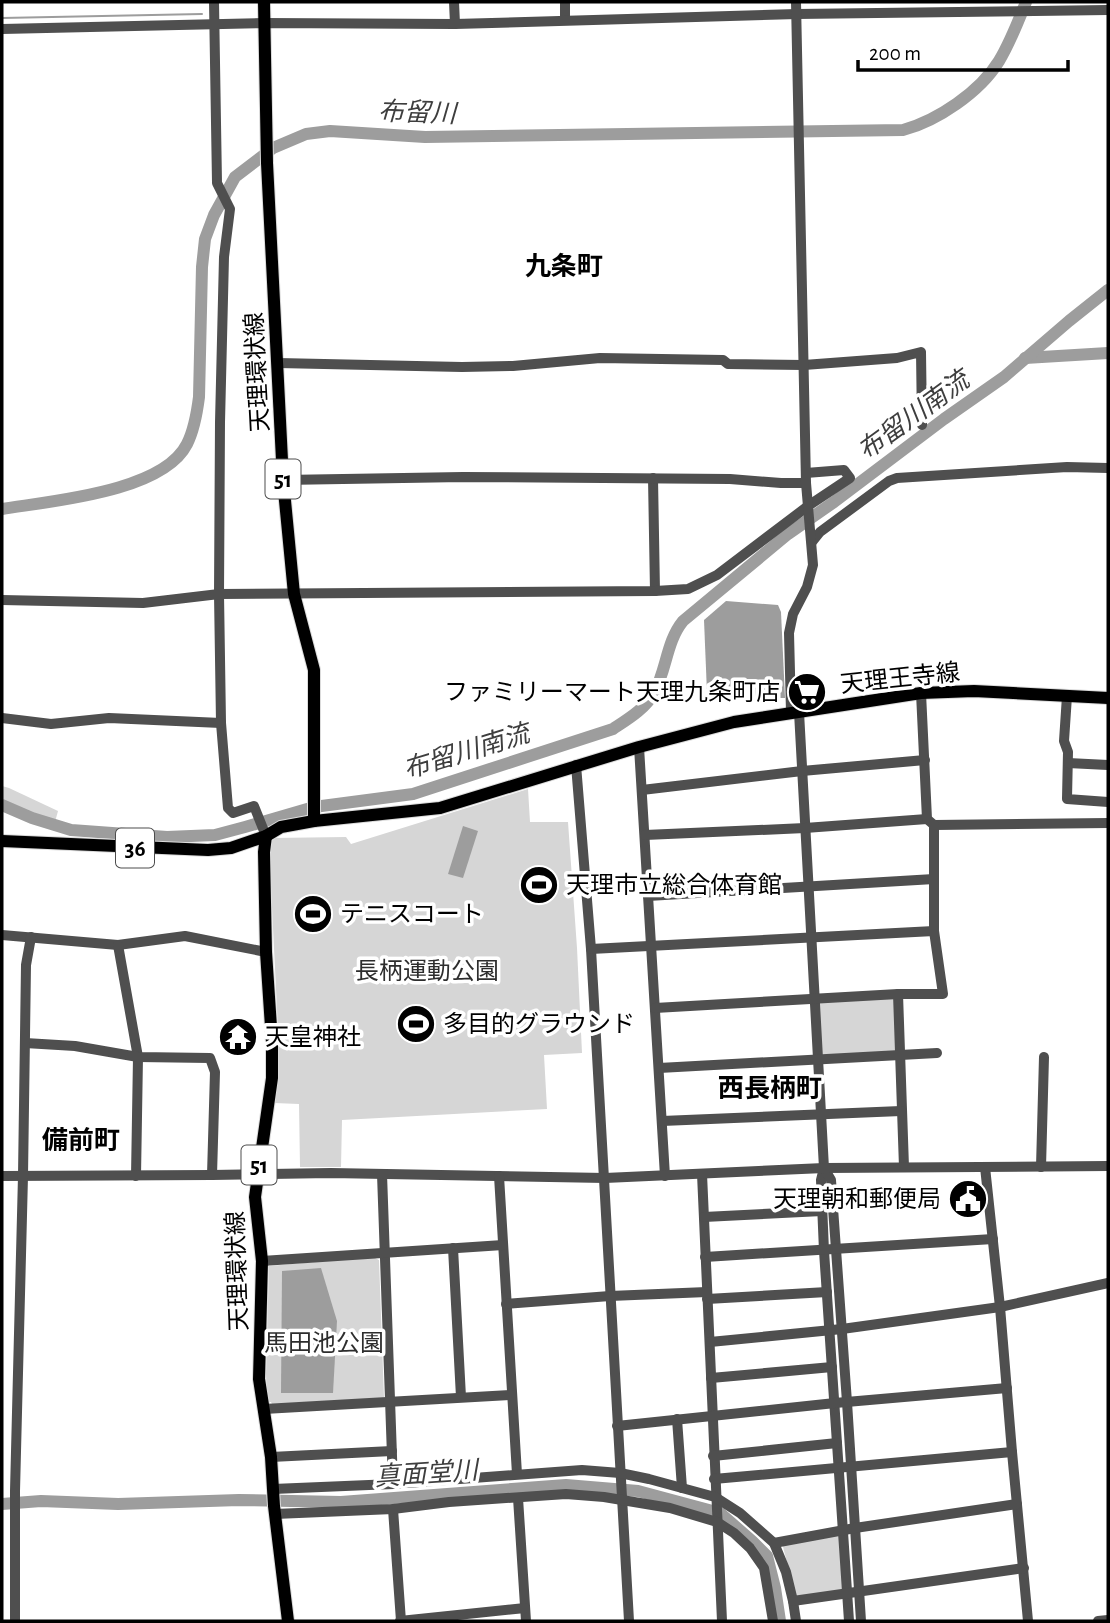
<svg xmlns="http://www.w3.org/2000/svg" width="1110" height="1623" font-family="'Alegreya Sans','Noto Sans JP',sans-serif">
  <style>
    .green { fill: #d6d6d6 }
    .water { fill: #9d9d9d }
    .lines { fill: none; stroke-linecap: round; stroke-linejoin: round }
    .stream { stroke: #9d9d9d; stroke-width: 2 }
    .river { stroke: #9d9d9d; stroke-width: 12 }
    .major-casing { stroke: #dbdbdb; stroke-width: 14 }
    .minor { stroke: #4f4f4f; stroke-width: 10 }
    .major { stroke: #000; stroke-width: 12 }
    .labels { text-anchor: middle; stroke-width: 7; stroke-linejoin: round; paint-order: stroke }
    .shield { fill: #fff; stroke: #4c4c4c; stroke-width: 2 }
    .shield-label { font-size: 23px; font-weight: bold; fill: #000 }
    .street-label { font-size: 24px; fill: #000; stroke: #fff }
    .poi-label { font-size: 24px; fill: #000; stroke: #fff; text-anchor: start }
    .park-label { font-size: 24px; fill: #2d2d2d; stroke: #fff }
    .water-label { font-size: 26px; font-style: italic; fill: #3e3e3e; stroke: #fff }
    .neighbourhood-label { font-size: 26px; font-weight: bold; fill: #000; stroke: #fff }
  </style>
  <rect width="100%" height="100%" fill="#fff"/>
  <g class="green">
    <polygon points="2,786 9,788 58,811 55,822 2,805"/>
    <polygon points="528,789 530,822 568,822 577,948 582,1053 544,1055 547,1109 342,1120 341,1167 300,1167 299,1104 274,1103 279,1050 269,846 273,838 346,837 351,844"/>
    <polygon points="818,999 894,999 897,1048 894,1054 831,1058 821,1053"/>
    <polygon points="373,1257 379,1260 384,1397 383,1398 272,1404 271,1402 267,1402 266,1374 269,1266"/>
    <polygon points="840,1535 844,1591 796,1597 782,1543"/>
  </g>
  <g class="water">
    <polygon points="726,601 778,605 781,612 785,698 713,698 707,693 704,620"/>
    <polygon points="463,826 478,831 463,878 448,874"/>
    <polygon points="321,1268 337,1321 333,1393 281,1393 282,1271"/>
  </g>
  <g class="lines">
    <polyline class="stream" points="2,18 202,14"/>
    <g class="river">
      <polyline points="1025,358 1108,353"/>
      <path d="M2 509C51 501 163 492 187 444 194 430 197 413 199 397L202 267 205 239 214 215 235 177 273 148 306 134 330 131 425 137 903 130C937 121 980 92 999 61 1010 43 1018 22 1026 2"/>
      <path d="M2 805 32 818 71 830 167 837 215 835 245 827 314 807 413 794 613 729C628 719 645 709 654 693 667 669 666 642 683 621L788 534 834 502 944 419 1004 377 1069 321 1108 290"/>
      <polyline points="2,1504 41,1501 118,1504 239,1500 341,1502 566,1485 638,1491 720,1513 752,1541 767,1556 775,1588 780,1621"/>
    </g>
    <g class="major-casing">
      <g id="major">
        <polyline points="264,2 267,163 283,480 294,594 314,670 314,821"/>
        <polyline points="266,836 264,852 266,952 272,1042 272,1078 255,1197 262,1261 259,1379 271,1457 274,1506 288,1621"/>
        <polyline points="2,841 208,850 231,848 266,836 281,827 314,821 440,808 639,747 734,722 921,693 974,691 1108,698"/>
      </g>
    </g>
    <g class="minor">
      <polyline points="214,2 217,183 230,209 224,257 220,422 219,594 221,723 228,808 233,813 254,806 266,836"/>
      <polyline points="454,2 455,24"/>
      <polyline points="565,20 565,2"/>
      <polyline points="2,29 264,23 455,24 797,14 1108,10"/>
      <polyline points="278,363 462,367 513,366 600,358 723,360 728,364 804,365 897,358 921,352 922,425"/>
      <polyline points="653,478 655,591"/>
      <polyline points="283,480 463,477 730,479 781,483 806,483"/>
      <polyline points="812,542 820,532 889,481 897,478 1067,467 1108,468"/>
      <polyline points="2,600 143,603 219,594 655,591 688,589 717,575 808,506 850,478 844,470 806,473"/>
      <polyline points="1067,696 1064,741 1068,752 1067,799 1108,802"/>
      <polyline points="791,712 789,633 793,614 807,587 813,565 806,483 796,2"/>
      <polyline points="799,712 824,1168 821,1180 824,1251 849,1621"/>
      <polyline points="2,718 51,724 109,718 221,723"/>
      <polyline points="639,747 665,1176"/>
      <polyline points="1068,763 1108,765"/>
      <polyline points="576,765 591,949 629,1621"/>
      <polyline points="642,790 802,771 925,760"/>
      <polyline points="934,825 1108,823"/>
      <polyline points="645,835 805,828 927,819"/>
      <polyline points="648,896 934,879"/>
      <polyline points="2,935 118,945 185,936 266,952"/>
      <polyline points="118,945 138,1057 136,1176"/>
      <polyline points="591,949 934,931"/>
      <polyline points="898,994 904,1167"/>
      <polyline points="655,1008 898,994 943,994 934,931 934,825 927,819 921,693"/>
      <polyline points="25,1043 75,1046 138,1057 210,1058 215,1072 212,1175"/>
      <polyline points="659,1068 937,1053"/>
      <polyline points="662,1121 901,1111"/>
      <polyline points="985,1167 1000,1307 1012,1452 1028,1621"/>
      <polyline points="1041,1167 1044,1057"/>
      <polyline points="824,1168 831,1180 847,1402 861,1621"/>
      <polyline points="382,1174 393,1484"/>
      <path d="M702 1174C708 1323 714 1472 722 1621"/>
      <polyline points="2,1176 212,1175 331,1173 605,1178 824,1168 1108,1166"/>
      <polyline points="499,1176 517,1474"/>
      <polyline points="704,1217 822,1211"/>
      <polyline points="453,1248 461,1397"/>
      <polyline points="705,1257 993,1239"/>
      <polyline points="262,1261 503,1245"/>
      <polyline points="707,1299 827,1292"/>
      <polyline points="506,1304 610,1296 707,1292"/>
      <polyline points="710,1342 842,1329 1000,1307 1108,1283"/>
      <polyline points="711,1378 832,1367"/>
      <polyline points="264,1409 512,1395"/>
      <polyline points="677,1419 682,1488"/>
      <polyline points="617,1426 835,1403 1007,1388"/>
      <polyline points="713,1456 837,1443"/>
      <polyline points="271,1457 392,1451"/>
      <polyline points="714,1479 1012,1452"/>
      <polyline points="273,1489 393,1484 582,1470 620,1473 649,1479 715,1497 740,1513 774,1543 786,1572 793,1601 796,1621"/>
      <polyline points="518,1498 526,1621"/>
      <polyline points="393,1509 401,1621"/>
      <polyline points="275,1514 393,1509 449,1502 566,1494 604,1497 670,1508 717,1522 734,1533 750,1548 764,1568 773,1621"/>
      <polyline points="774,1543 855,1528 1017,1504"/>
      <polyline points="793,1601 1024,1568"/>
      <polyline points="15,1621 15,1491 23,1176 26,965 31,937"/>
      <polyline points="400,1621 525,1608"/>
      <polyline points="1098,1621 1108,1620"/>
    </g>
    <use href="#major" class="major"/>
  </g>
  <defs>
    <g id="supermarket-disc" transform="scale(2.0125)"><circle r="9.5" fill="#000" stroke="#fff"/><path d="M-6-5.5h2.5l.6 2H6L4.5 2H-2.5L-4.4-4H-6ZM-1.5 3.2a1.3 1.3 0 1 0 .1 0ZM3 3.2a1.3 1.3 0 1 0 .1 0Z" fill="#fff"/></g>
    <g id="stadium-disc" transform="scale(2.0125)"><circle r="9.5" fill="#000" stroke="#fff"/><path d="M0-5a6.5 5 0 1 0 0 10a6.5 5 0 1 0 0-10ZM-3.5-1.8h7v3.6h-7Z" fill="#fff"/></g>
    <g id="temple-disc" transform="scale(2.0125)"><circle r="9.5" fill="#000" stroke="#fff"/><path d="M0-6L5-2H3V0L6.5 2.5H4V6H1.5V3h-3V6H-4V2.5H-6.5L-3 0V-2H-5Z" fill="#fff"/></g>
    <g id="civic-disc" transform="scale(2.0125)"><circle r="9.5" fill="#000" stroke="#fff"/><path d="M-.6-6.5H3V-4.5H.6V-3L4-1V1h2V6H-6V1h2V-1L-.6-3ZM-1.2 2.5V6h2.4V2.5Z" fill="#fff"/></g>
  </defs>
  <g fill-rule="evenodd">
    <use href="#supermarket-disc" x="807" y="692"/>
    <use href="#stadium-disc" x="539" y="885"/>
    <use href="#stadium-disc" x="313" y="914"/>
    <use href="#stadium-disc" x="416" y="1024"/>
    <use href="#temple-disc" x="238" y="1037"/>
    <use href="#civic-disc" x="968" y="1199"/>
  </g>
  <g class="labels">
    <g class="shield">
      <rect x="265.5" y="459.5" width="35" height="39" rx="5"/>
      <rect x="116" y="828.5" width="38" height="39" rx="5"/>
      <rect x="241.5" y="1145.5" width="35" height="39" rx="5"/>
    </g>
    <g class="shield-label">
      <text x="283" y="487">51</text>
      <text x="135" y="856">36</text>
      <text x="259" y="1173">51</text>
    </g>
    <g class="street-label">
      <text transform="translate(257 372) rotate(-93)" y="8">天理環状線</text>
      <text transform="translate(900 678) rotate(-6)" y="8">天理王寺線</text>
      <text transform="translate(237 1271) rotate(-92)" y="8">天理環状線</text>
    </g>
    <g class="poi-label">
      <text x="780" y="700" text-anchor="end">ファミリーマート天理九条町店</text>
      <text x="566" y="893">天理市立総合体育館</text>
      <text x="340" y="922">テニスコート</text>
      <text x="443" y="1032">多目的グラウンド</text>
      <text x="265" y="1045">天皇神社</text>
      <text x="941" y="1207" text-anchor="end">天理朝和郵便局</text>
    </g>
    <g class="park-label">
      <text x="427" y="979">長柄運動公園</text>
      <text x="324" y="1351">馬田池公園</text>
    </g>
    <g class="water-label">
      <text transform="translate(417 112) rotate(2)" y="9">布留川</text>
      <text transform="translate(913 415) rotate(-36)" y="9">布留川南流</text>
      <text transform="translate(466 751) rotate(-17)" y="9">布留川南流</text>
      <text transform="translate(426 1473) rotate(-4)" y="9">真面堂川</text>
    </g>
    <g class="neighbourhood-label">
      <text x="564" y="275">九条町</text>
      <text x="770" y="1097">西長柄町</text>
      <text x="81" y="1149">備前町</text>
    </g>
  </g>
  <rect width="1110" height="1623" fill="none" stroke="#000000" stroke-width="7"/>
  <path d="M858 60v10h210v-10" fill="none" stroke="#000000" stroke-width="3.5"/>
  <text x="869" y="60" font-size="21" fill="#000000" stroke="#ffffff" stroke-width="5" paint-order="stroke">200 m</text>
</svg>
